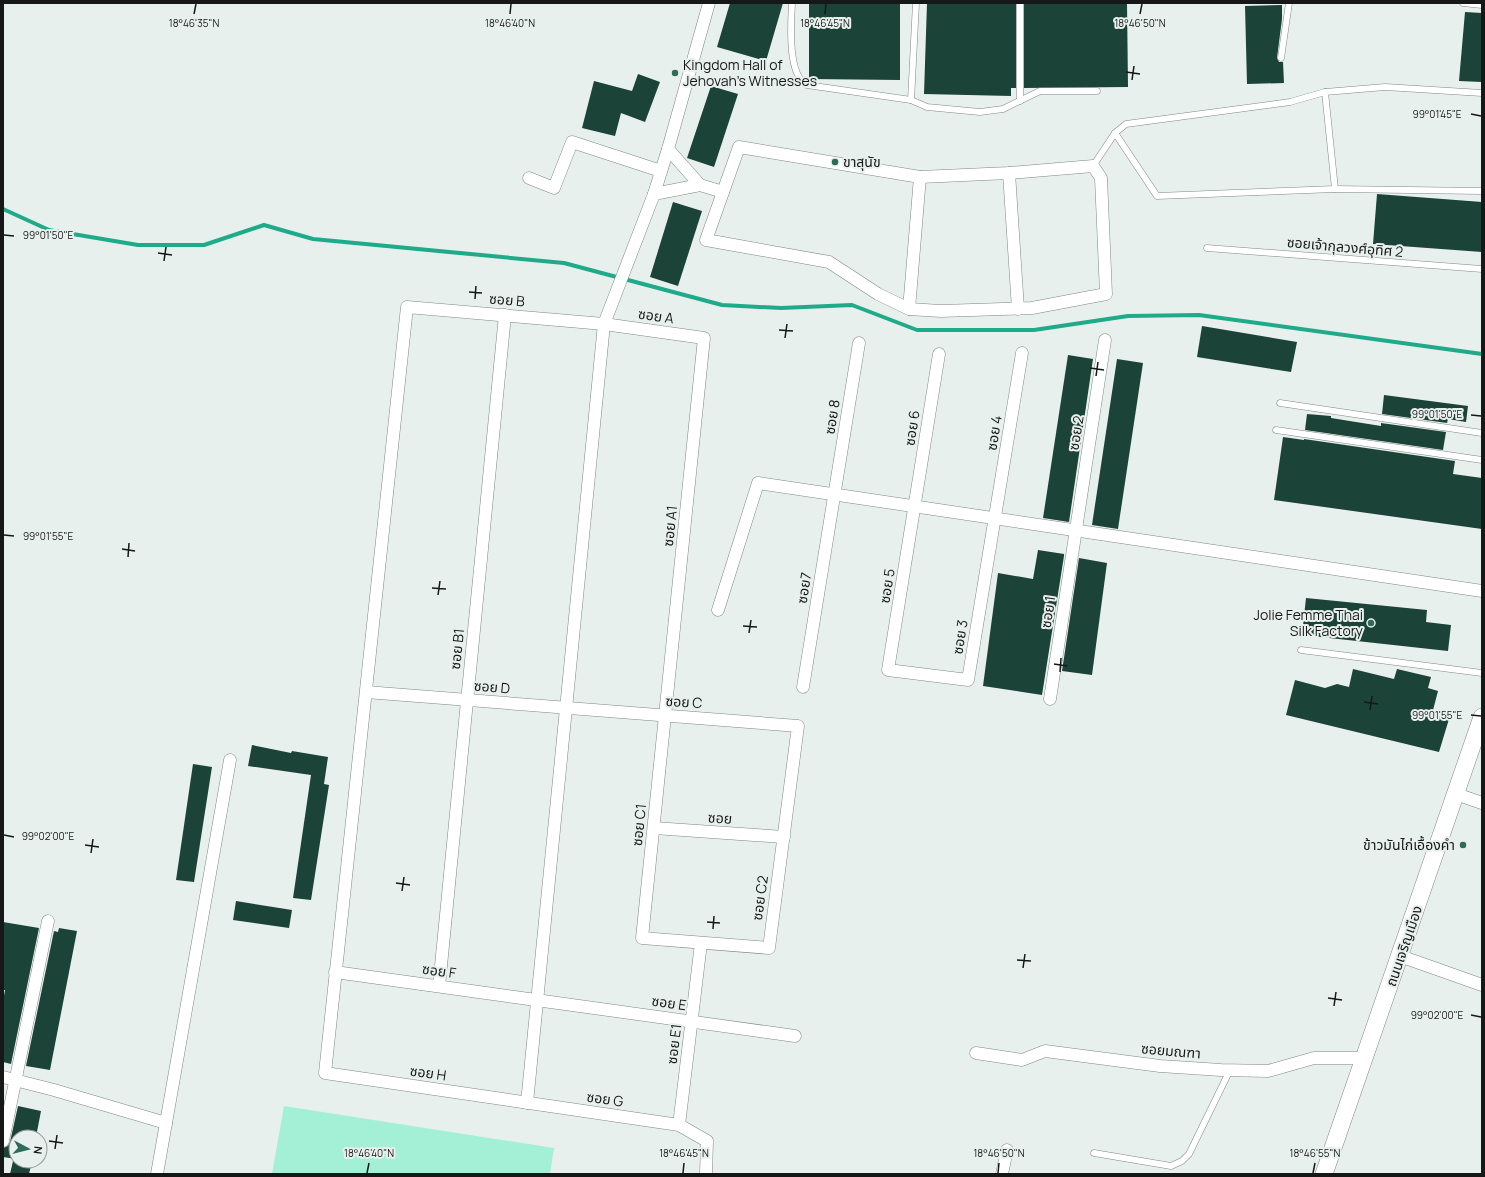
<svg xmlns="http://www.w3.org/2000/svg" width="1485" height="1177" font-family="Manrope,'Noto Sans Thai',sans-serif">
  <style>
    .green { fill: #a3f0d6 }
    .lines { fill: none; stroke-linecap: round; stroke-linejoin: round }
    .stream { stroke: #1faa89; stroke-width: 4 }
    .building { fill: #1c4337 }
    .lane-casing { stroke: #808784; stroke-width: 7 }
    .street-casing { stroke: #808784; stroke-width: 13 }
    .secondary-casing { stroke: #808784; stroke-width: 18 }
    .lane { stroke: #fff; stroke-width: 6 }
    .street { stroke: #fff; stroke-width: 12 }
    .secondary { stroke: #fff; stroke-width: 17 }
    .ticks { fill: none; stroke: #161817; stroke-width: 1.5 }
    .poi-dot { fill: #2d6c59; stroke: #e8f0ed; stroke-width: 1.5 }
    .labels { text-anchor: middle; stroke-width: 4; stroke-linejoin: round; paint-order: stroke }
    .poi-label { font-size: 14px; fill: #161817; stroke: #e8f0ed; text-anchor: start }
    .street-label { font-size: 14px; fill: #161817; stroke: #e8f0ed }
    .ticks-label { font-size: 10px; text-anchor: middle; fill: #161817; stroke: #e8f0ed; stroke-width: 4; stroke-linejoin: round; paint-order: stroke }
  </style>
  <rect width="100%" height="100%" fill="#e8f0ed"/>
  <polygon class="green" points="284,1106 554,1148 550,1174 272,1174"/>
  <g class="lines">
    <polyline class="stream" points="3,209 49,230 138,245 204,245 264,225 313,239 564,263 722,305 781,308 852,305 917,330 1034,330 1128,316 1199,315 1482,354"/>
  </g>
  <g class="building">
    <polygon points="730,3 783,3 766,61 717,47"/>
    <polygon points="809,3 900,3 900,80 809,79"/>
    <polygon points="927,3 1016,3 1016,88 1011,88 1011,96 924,94"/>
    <polygon points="1024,3 1127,3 1128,87 1024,88"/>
    <polygon points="1282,5 1282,19 1277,58 1279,62 1283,62 1284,83 1247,84 1245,6"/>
    <polygon points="1465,12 1482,13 1482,82 1459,81"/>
    <polygon points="638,74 660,82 645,122 621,113 615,136 582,128 594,81 632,91"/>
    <polygon points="711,86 738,94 714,167 687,158"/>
    <polygon points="1377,194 1482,202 1482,252 1373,244"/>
    <polygon points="673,202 702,211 678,286 650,277"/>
    <polygon points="1202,326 1297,342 1291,372 1197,357"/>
    <polygon points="1068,355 1093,359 1069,522 1043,518"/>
    <polygon points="1117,359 1143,363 1118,529 1092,525"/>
    <polygon points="1384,395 1468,406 1466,422 1448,419 1447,423 1382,414"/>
    <polygon points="1307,414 1331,416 1331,418 1381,426 1381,423 1446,432 1443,450 1305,430"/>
    <polygon points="1283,437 1304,440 1304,439 1455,461 1453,474 1482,478 1482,529 1274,500"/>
    <polygon points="1038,550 1064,554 1064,556 1042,695 983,686 998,573 1033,579"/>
    <polygon points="1079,558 1107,563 1092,675 1062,671"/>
    <polygon points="1306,598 1427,610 1426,622 1451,625 1448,651 1302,635"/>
    <polygon points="1353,669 1394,679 1397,669 1431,677 1428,688 1438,691 1432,714 1449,719 1439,752 1286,715 1295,680 1325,688 1337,684 1349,687"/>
    <polygon points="252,745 291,753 292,751 328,757 324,784 329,785 311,900 293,898 311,775 248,766"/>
    <polygon points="193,764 212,767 194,882 176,880"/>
    <polygon points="236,901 292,910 289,928 233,920"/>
    <polygon points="3,922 39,928 11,1064 3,1062 3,1001 5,990 3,990"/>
    <polygon points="59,928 77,931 50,1070 26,1066 54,931 58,932"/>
    <polygon points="18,1106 41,1111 36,1137 16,1137 16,1159 3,1157 3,1148 8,1146 10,1142"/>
    <polygon points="13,1161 32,1161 29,1174 10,1174"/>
  </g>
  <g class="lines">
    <g class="lane-casing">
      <g id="lane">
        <path d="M792 3C791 23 787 75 807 85L911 100 927 107 980 112 1003 109 1040 91H1097"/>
        <polyline points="1463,3 1482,5"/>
        <polyline points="1281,58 1289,3"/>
        <polyline points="1325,92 1335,189"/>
        <polyline points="911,100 916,3"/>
        <polyline points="1020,101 1020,3"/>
        <polyline points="1115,133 1157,196 1335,189 1482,191"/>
        <polyline points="1093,166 1115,133 1126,124 1290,102 1325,92 1385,87 1482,93"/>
        <polyline points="1207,248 1482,269"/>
        <polyline points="1280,403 1482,433"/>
        <polyline points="1276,430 1482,460"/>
        <polyline points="1301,650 1482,673"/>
        <polyline points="1094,1153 1171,1166 1182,1161 1189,1154 1230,1070"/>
      </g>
    </g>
    <g class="street-casing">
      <g id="street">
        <polygon points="739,147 920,177 1009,173 1093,166 1101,178 1106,294 1032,308 941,311 909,309 878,294 829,262 706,240"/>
        <polyline points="668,149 700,185"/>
        <polyline points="1009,173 1018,309"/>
        <polyline points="529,178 554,188 572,142 661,171"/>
        <polyline points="654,194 700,185 723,192"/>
        <polyline points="909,309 920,177"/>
        <polyline points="939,354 888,670 968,680 1022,353"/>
        <polyline points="718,610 758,483 1482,591"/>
        <polyline points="803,687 859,343"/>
        <polyline points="366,692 798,726 769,948 642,938 704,338 604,324 407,307 325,1073 679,1125 707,1141 706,1174"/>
        <polyline points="1050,699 1105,340"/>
        <polyline points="1456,794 1482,803"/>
        <polyline points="654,828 784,837"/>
        <polyline points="1400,956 1482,985"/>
        <polyline points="335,972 795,1036"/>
        <polyline points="439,986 505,315"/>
        <polyline points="976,1053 1022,1060 1045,1051 1160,1066 1221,1070 1268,1071 1314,1058 1365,1058"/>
        <polyline points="3,1077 54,1090 166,1123"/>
        <polyline points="527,1103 604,324 654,194 668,149 709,3"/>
        <polyline points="679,1125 701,943"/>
        <polyline points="3,1141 48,921"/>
        <polyline points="157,1174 230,760"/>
        <polyline points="1002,1174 1007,1150"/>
      </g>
    </g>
    <g class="secondary-casing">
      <polyline id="secondary" points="1324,1174 1482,717"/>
    </g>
    <use href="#lane" class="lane"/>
    <use href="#street" class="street"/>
    <use href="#secondary" class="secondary"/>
  </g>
  <path class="ticks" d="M194 14 196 4M510 14 511 4M825 14 826 4M1140 14 1142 4M1126 72 1140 74M1132 80 1134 66M1471 114 1481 116M4 235 14 236M158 253 172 255M164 261 166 247M469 292 482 293M475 299 476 286M779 330 793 331M785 338 787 324M1090 368 1104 370M1096 376 1098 362M1471 415 1481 416M4 535 14 536M122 549 135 551M128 557 129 543M432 588 446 589M438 595 440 581M743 626 757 627M749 633 751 620M1054 664 1067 666M1060 672 1061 658M1364 702 1378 704M1370 710 1372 696M1471 715 1481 716M4 835 14 837M85 845 99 847M91 853 93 839M396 883 410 885M402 891 404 877M707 922 720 923M713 929 714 916M1017 960 1031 961M1023 968 1025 954M1328 998 1342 1000M1334 1006 1336 992M1471 1015 1481 1017M49 1141 63 1143M55 1149 57 1135M367 1173 369 1163M683 1173 684 1163M998 1173 999 1163M1313 1173 1315 1163"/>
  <g class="poi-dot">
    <circle cx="675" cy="73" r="4"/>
    <circle cx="835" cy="162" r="4"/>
    <circle cx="1371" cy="623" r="4"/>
    <circle cx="1463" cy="845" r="4"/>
  </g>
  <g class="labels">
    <g class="poi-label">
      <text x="683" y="70">Kingdom Hall of<tspan x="683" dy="16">Jehovah's Witnesses</tspan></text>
      <text x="843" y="167">ขาสุนัข</text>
      <text x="1363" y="620" text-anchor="end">Jolie Femme Thai<tspan x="1363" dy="16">Silk Factory</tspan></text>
      <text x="1455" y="850" text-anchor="end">ข้าวมันไก่เอื้องคํา</text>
    </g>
    <g class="street-label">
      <text transform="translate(1345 247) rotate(5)" y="5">ซอยเจ้ากุลวงศ์อุทิศ 2</text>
      <text transform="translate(507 300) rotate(5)" y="5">ซอย B</text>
      <text transform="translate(656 316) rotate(8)" y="5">ซอย A</text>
      <text transform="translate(832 417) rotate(-81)" y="5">ซอย 8</text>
      <text transform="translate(912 428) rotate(-81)" y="5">ซอย 6</text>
      <text transform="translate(994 433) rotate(-81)" y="5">ซอย 4</text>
      <text transform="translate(1076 433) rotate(-81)" y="5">ซอย 2</text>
      <text transform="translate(670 526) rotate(-84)" y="5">ซอย A1</text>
      <text transform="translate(887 586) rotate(-81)" y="5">ซอย 5</text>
      <text transform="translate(804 588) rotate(-81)" y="5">ซอย7</text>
      <text transform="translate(1048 612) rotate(-81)" y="5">ซอย 1</text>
      <text transform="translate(960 637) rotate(-81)" y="5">ซอย 3</text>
      <text transform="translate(457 649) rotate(-84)" y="5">ซอย B1</text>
      <text transform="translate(492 687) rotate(5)" y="5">ซอย D</text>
      <text transform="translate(684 702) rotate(4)" y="5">ซอย C</text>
      <text transform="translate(720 818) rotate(4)" y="5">ซอย</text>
      <text transform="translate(639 825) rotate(-84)" y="5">ซอย C1</text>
      <text transform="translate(760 898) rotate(-82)" y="5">ซอย C2</text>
      <text transform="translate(1404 946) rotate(-71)" y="5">ถนนเจริญเมือง</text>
      <text transform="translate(439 971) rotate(8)" y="5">ซอย F</text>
      <text transform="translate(669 1003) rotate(8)" y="5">ซอย E</text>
      <text transform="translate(674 1044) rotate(-83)" y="5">ซอย E1</text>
      <text transform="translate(1171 1051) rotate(5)" y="5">ซอยมณฑา</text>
      <text transform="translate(428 1073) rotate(8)" y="5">ซอย H</text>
      <text transform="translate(605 1099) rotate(8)" y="5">ซอย G</text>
    </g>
  </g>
  <g class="ticks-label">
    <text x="194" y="27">18°46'35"N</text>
    <text x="510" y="27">18°46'40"N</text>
    <text x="825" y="27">18°46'45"N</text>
    <text x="1140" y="27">18°46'50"N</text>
    <text x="1437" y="118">99°01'45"E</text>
    <text x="48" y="239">99°01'50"E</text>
    <text x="1437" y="418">99°01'50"E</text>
    <text x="48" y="540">99°01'55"E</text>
    <text x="1437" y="719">99°01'55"E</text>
    <text x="48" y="840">99°02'00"E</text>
    <text x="1437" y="1019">99°02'00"E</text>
    <text x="369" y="1157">18°46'40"N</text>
    <text x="684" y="1157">18°46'45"N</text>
    <text x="999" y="1157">18°46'50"N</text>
    <text x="1315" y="1157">18°46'55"N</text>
  </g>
  <rect width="1485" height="1177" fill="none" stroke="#161817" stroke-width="8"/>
  <g transform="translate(28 1149) rotate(97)"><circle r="19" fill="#e8f0ed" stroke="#949a97"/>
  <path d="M0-3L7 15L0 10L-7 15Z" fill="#2d6c59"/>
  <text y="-6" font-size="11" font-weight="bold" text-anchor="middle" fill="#161817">N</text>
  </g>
</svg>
